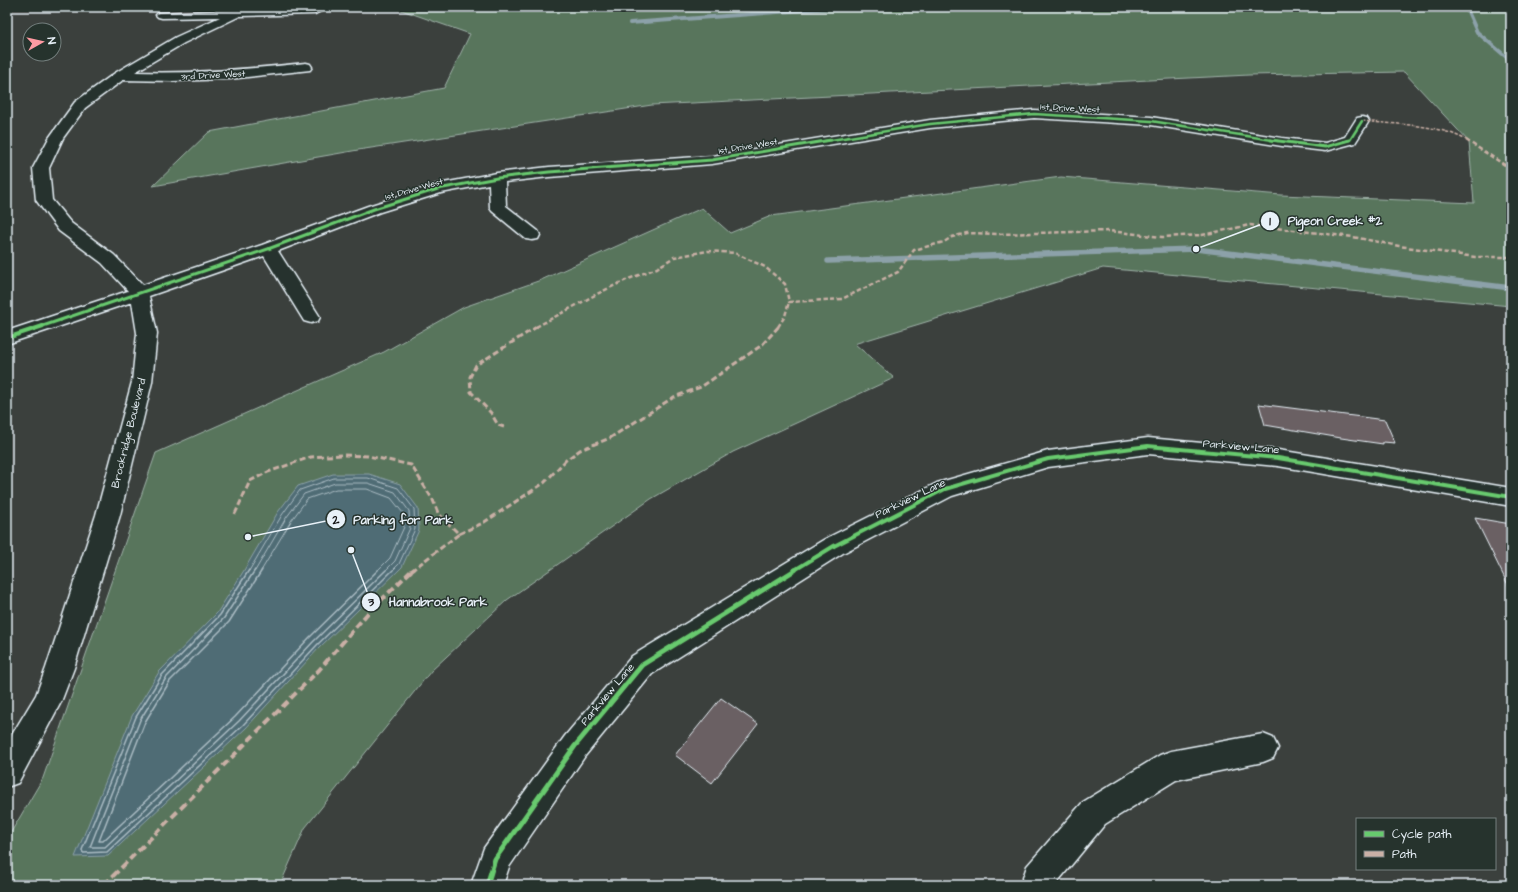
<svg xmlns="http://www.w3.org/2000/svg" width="1518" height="892" font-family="'Architects Daughter',sans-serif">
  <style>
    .green { fill: #58755c; stroke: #a0b3aa }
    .water { fill: #4f6c75; stroke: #8ca1a9 }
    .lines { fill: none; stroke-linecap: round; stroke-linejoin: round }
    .shore-far1 { stroke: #abbcc4; stroke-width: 1 }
    .shore { stroke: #abbcc4; stroke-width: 1.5 }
    .stream-far1 { stroke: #8ca1a9; stroke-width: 4 }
    .stream { stroke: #8ca1a9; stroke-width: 5.5 }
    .building { fill: #6b6063; stroke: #e8f1f8 }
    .minor-casing { stroke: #e8f1f8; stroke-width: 3 }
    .minor { fill: #26332d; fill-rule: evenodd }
    .quiet-far3 { stroke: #cab0a6; stroke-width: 1.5; stroke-dasharray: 3.5 1.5; stroke-linecap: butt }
    .quiet-far2 { stroke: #cab0a6; stroke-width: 2.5; stroke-dasharray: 4.5 2.5; stroke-linecap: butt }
    .quiet-far1 { stroke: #cab0a6; stroke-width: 3; stroke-dasharray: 6 3; stroke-linecap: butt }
    .quiet { stroke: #cab0a6; stroke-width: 4; stroke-dasharray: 8 4; stroke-linecap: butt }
    .cycleway-far3-casing { stroke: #26332d; stroke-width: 4 }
    .cycleway-far2-casing { stroke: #26332d; stroke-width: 5 }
    .cycleway-far1-casing { stroke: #26332d; stroke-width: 6 }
    .cycleway-casing { stroke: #26332d; stroke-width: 8 }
    .cycleway-far3 { stroke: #67ca6e; stroke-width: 2.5 }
    .cycleway-far2 { stroke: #67ca6e; stroke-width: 3 }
    .cycleway-far1 { stroke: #67ca6e; stroke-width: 4 }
    .cycleway { stroke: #67ca6e; stroke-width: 5 }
    .labels { text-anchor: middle; stroke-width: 3; stroke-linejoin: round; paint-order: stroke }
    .far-street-label { font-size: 9px; fill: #e8f1f8; stroke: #26332d }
    .street-label { font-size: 11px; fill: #e8f1f8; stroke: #26332d }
    .leader { fill: none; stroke: #e8f1f8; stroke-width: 1.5 }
    .callout-dot { fill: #e8f1f8; stroke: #26332d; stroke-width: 1.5 }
    .mark-label { font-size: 12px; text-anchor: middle; font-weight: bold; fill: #111 }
    .callout-label { font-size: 12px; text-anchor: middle; font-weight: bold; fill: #e8f1f8; stroke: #26332d; stroke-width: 3; stroke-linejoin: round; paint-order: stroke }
  </style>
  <rect width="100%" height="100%" fill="#3b403d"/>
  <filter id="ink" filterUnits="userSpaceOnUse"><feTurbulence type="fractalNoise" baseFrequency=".025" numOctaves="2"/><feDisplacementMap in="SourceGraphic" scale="8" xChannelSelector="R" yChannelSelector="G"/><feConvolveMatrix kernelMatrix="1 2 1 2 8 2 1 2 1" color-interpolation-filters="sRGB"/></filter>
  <g filter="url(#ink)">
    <polygon class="green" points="393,7 1511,7 1511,306 1103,268 857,343 855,344 894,378 733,452 651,499 507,600 431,671 305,828 280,885 7,885 7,839 43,778 156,453 384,352 464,307 541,280 702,208 730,233 771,216 1061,177 1281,195 1474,203 1469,142 1404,72 1249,75 652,105 358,150 153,186 209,132 444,88 470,34"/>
    <polygon class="water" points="333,474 369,474 400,484 418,508 419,530 402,567 319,648 246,728 108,856 75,857 132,716 159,672 217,613 243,572 278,512 298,486"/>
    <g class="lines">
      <g class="shore-far1">
        <polyline points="249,571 282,515 300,490 334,478 368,478 398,488 414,509 415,529 399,564 392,571"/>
        <polyline points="255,571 286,518 304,494 335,483 368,483 395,492 409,511 410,528 395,561 385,571"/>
        <polyline points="261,571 291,521 307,499 336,489 367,489 391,498 403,513 404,527 390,558 377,571"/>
      </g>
      <g class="shore">
        <polyline points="249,570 220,615 162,675 136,717 82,850 83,853 107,852 243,725 317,645 393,570"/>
        <polyline points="255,570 224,618 166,678 140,720 90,847 105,847 239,721 313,642 386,570"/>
        <polyline points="262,570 229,622 170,681 145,722 99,841 103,841 235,717 309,638 378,570"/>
      </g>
      <g class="stream-far1">
        <polyline points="1466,7 1477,32 1511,61"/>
        <polyline points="630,23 845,7"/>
      </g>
      <polyline class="stream" points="828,261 1196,249 1511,288"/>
    </g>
    <g class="building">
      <polygon points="1259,404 1385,420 1395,443 1383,442 1383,444 1341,438 1265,425"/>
      <polygon points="1475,518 1511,524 1511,591"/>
      <polygon points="721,698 758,724 712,783 675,755"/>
    </g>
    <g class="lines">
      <g class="minor-casing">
        <g id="minor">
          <path d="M239 7H252L250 9 315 8 321 11 315 14 240 16 184 43 135 72C193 74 248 69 306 63L310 64 312 67 310 70 229 79 173 81 123 80 85 108 63 138 49 168 52 200 71 223 114 255 143 285 262 245 368 206 438 184 497 173 549 167 712 156 930 120 1034 110 1151 117 1282 138 1325 143 1345 137 1357 118 1362 117 1367 118 1369 121 1355 143 1325 151 1282 146 1151 125 1034 118 930 128 712 164 549 177 505 182 506 206 538 231 540 235 538 239 532 240 526 239 492 211 490 208 489 184 441 193 380 212 278 251 320 317 318 321 311 323 304 321 264 256 149 296 157 333 152 382 120 515 74 668 61 702 18 783 7 787V743L36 695 46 668 96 515 132 382 137 333 132 302 7 344V331L128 291 102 263 59 231 36 200 33 168 49 138 75 102 115 73 176 37 220 17 162 18 158 17 156 15 158 13 236 10Z"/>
          <polygon points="1148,438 1278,450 1511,488 1511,506 1278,466 1148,454 1048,467 952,496 843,553 652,674 585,756 509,867 503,885 471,885 484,848 565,736 632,656 825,539 937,483 1048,451"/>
          <polygon points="1263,734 1273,738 1278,748 1273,758 1263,762 1176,780 1105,824 1055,885 1023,885 1023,878 1027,866 1083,802 1160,755 1171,751"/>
        </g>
      </g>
      <use href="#minor" class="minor"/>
      <path class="quiet-far3" d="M1362 121C1397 125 1437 123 1468 141"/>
      <g class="quiet-far2">
        <polyline points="1466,140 1511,169"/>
        <polyline points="536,327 597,294 626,280 657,268 674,257 708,251 735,253 765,267 785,284 789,302 842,299 898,272 914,250 944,242 952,237 967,233 998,234 1109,231 1162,237 1202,235 1250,225 1353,237 1399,246 1475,257 1511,257"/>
        <polyline points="778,327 785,316 789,302"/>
      </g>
      <g class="quiet-far1">
        <polyline points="504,427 498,425 491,413 471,392 470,377 476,365 538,326"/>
        <polyline points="235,514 250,481 268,472 311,457 342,455 368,456 411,465 433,500 438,513 459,534 483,523 544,483 566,460 580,450 610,438 674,397 701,387 762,345 779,326"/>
        <polyline points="411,571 459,534"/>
      </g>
      <polyline class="quiet" points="104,885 319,670 367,614 412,570"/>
      <g class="cycleway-far3-casing">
        <g id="cycleway-far3">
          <polyline points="825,141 930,124 1034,114 1151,121 1278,141"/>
          <polyline points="1345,141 1350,140 1362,121"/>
        </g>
      </g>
      <g class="cycleway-far2-casing">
        <g id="cycleway-far2">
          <polyline points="1271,140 1325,147 1349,140"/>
          <polyline points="40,327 268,249 374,209 438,189 497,178 549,172 712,160 831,140"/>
        </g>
      </g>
      <g class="cycleway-far1-casing">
        <g id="cycleway-far1">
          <polyline points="7,338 43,326"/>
          <polyline points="793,571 834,546 945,489 1048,459 1148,446 1278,458 1511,497"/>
        </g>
      </g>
      <g class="cycleway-casing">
        <polyline id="cycleway" points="487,885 495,859 575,746 642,665 795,570"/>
      </g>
      <use href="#cycleway-far3" class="cycleway-far3"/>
      <use href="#cycleway-far2" class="cycleway-far2"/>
      <use href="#cycleway-far1" class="cycleway-far1"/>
      <use href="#cycleway" class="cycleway"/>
    </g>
  </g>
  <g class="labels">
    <g class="far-street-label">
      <text transform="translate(213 75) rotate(-3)" y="3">3rd Drive West</text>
      <text transform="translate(1070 108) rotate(3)" y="3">1st Drive West</text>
      <text transform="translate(748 146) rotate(-9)" y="3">1st Drive West</text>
      <text transform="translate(414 189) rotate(-16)" y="3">1st Drive West</text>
    </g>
    <g class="street-label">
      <text transform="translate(128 433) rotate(-76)" y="4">Brookridge Boulevard</text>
      <text transform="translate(1241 446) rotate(5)" y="4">Parkview Lane</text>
      <text transform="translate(910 498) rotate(-26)" y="4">Parkview Lane</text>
      <text transform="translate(607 694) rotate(-50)" y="4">Parkview Lane</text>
    </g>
  </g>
  <path class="leader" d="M1196 249L1270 221M248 537L336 519M351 550L371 602"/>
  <g class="callout-dot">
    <circle cx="1196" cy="249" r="4"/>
    <circle cx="248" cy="537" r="4"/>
    <circle cx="351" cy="550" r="4"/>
    <circle cx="1270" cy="221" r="10"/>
    <circle cx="336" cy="519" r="10"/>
    <circle cx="371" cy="602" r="10"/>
  </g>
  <g class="mark-label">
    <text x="1270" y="225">1</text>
    <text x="336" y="524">2</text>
    <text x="371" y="606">3</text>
  </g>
  <g class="callout-label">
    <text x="1335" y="225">Pigeon Creek #2</text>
    <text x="403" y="524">Parking for Park</text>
    <text x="438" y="606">Hannabrook Park</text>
  </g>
  <rect width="1518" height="892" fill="none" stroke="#26332d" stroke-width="24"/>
  <rect x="12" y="12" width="1494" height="868" fill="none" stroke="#e8f1f8" stroke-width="1.5" filter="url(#ink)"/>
  <rect x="1356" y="818" width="140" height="52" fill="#26332d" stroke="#747f7e"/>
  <rect x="1364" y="831" width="20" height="6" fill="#67ca6e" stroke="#747f7e"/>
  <text x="1392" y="838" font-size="12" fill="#e8f1f8">Cycle path</text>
  <rect x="1364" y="851" width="20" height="6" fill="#cab0a6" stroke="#747f7e"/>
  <text x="1392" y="858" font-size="12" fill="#e8f1f8">Path</text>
  <g transform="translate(42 42) rotate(82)"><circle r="19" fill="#26332d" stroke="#747f7e"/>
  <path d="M0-3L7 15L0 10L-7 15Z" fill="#ff9aa2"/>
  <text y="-6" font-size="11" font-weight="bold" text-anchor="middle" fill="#e8f1f8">N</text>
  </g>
</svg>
